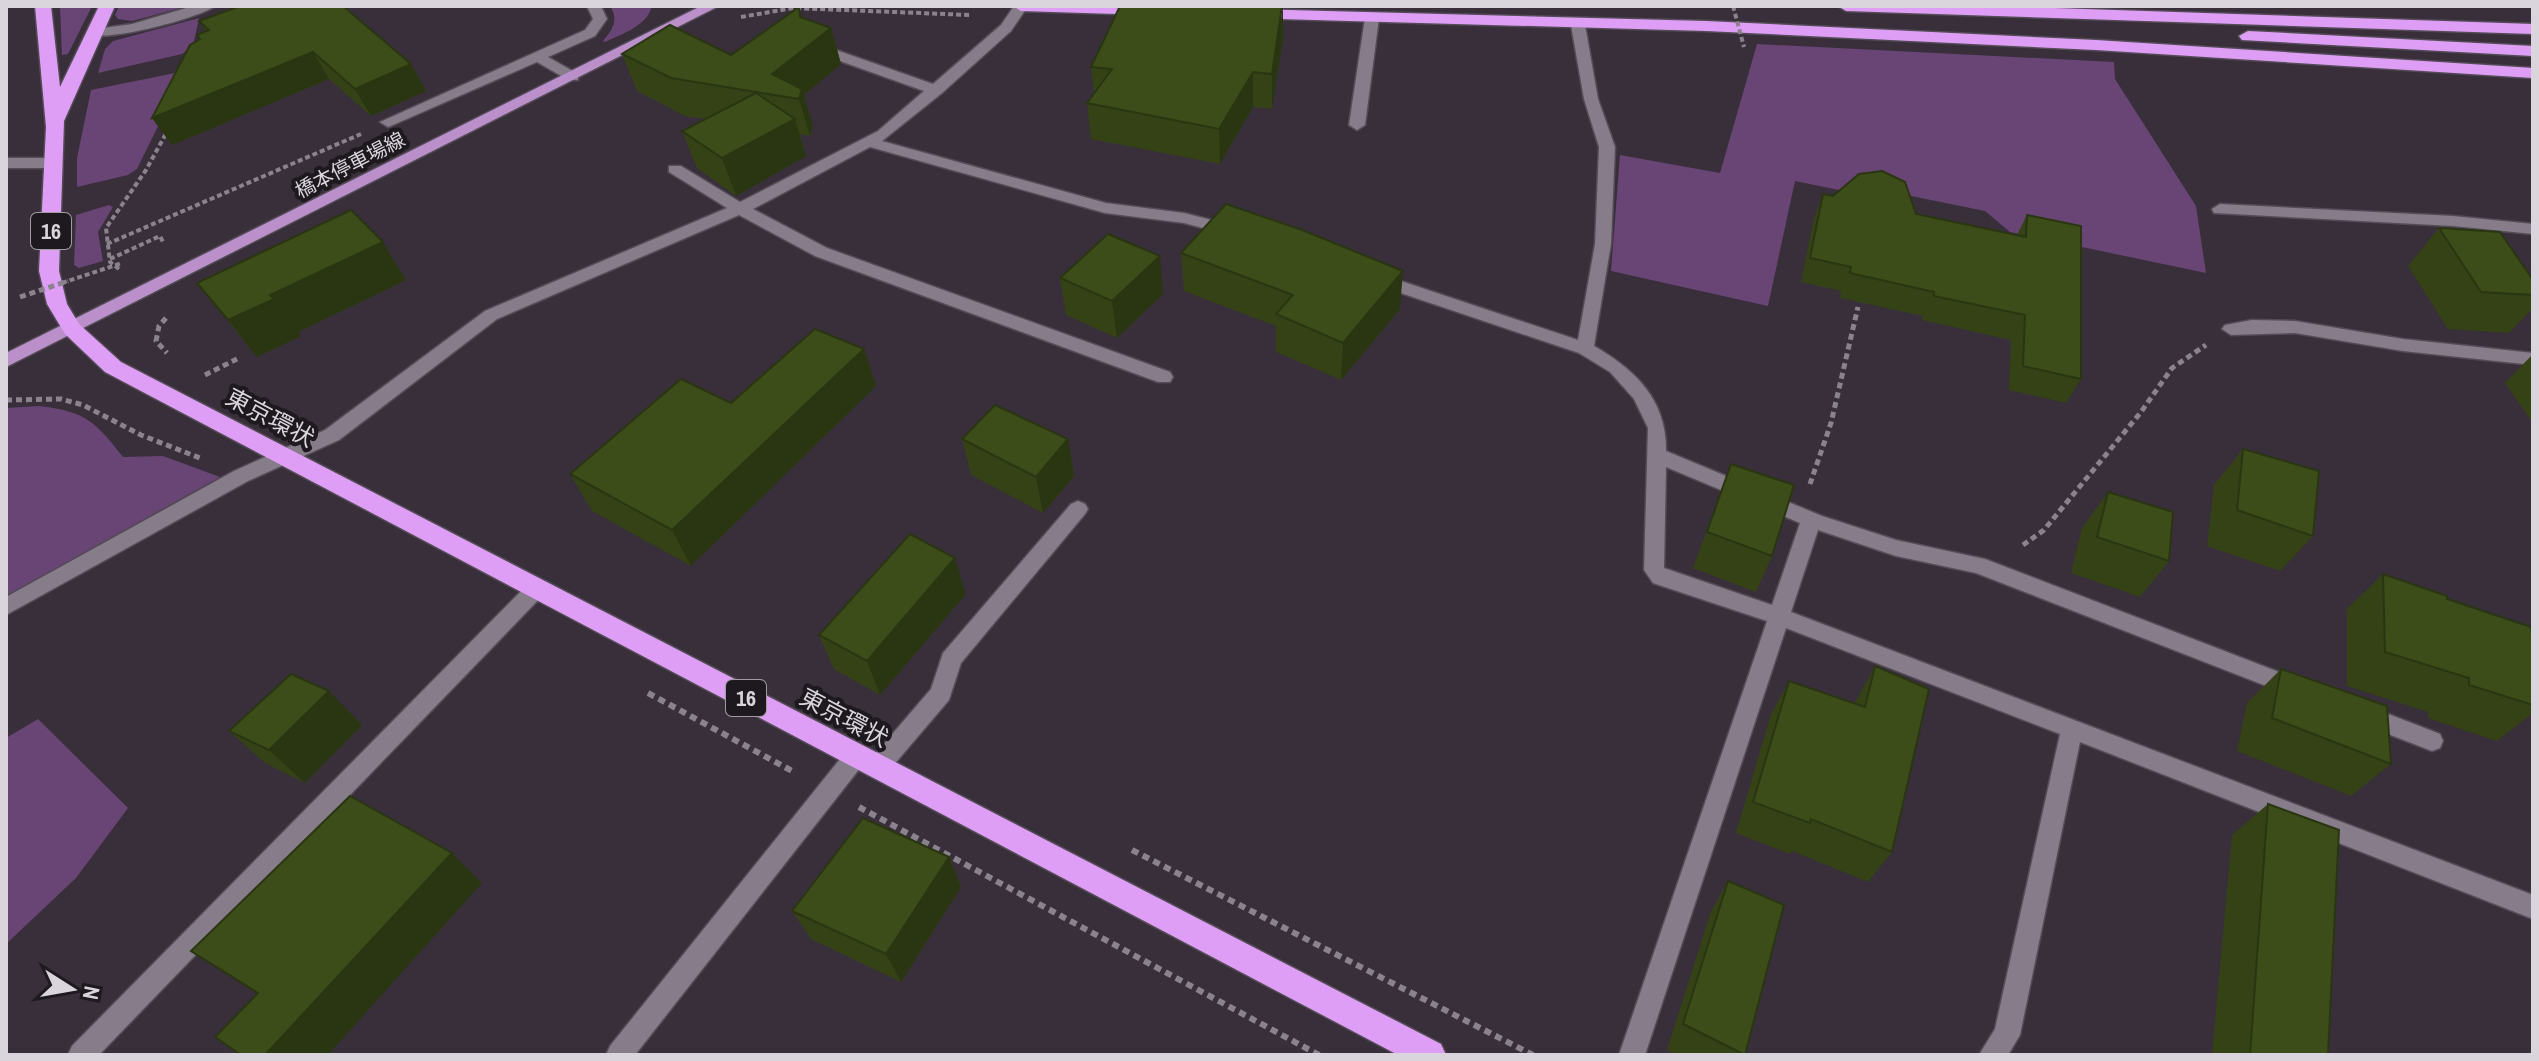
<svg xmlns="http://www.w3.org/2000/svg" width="2539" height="1061" font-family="'Archivo Narrow','Noto Sans JP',sans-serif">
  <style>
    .green { fill: #684574 }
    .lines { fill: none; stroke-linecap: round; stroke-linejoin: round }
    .minor-casing { stroke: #534c56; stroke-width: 3 }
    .major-casing { stroke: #534c56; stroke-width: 3 }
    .highway-casing { stroke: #534c56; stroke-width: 3 }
    .path-far2 { stroke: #8a838d; stroke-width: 4; stroke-dasharray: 5 3; stroke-linecap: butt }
    .path-far1 { stroke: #8a838d; stroke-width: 5; stroke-dasharray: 6 4; stroke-linecap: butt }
    .path { stroke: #8a838d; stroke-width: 6; stroke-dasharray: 7 5; stroke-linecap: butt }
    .minor { fill: #867c8a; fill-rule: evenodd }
    .major { fill: #bb90ca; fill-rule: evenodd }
    .highway { fill: #df9ef5; fill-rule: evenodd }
    .path-bridge-far1 { stroke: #8a838d; stroke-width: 4; stroke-dasharray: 5 3; stroke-linecap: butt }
    .path-bridge { stroke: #8a838d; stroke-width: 5; stroke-dasharray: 6 4; stroke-linecap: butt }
    .wall { fill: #344216 }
    .shaded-wall { fill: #2a3612 }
    .building { fill: #3c4d19; stroke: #2a3612; stroke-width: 2 }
    .labels { text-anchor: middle; stroke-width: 8; stroke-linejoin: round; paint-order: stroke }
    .far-street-label { font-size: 20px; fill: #dad4dc; stroke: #1d191f }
    .shield { fill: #1d191f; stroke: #a19ca3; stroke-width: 2 }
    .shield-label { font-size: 22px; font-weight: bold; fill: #dad4dc }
    .street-label { font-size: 24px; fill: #dad4dc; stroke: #1d191f }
  </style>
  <rect width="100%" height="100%" fill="#382f3b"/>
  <g class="green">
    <polygon points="60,6 92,6 68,54 62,55"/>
    <polygon points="119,6 188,6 132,21 118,19 115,15"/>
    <path d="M610 6H652C647 26 622 34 605 42L603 41C613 29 619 20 610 6Z"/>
    <polygon points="199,18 193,46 182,54 98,73 105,49 113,41"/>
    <polygon points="1757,44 2114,62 2115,79 2196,206 2206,273 2010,232 1985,211 1857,185 1844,191 1795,181 1768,306 1611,271 1620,155 1720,173"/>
    <polygon points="185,71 137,169 128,175 77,187 77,158 91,90"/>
    <polygon points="109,205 113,207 98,232 103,261 79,268 74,265 76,215"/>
    <path d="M39 406C85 411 96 422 123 457L163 456 220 477 6 596V408Z"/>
    <polygon points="38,719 128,808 76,878 6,944 6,738"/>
  </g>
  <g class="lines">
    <g class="minor-casing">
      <g id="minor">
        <path d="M193 6H215C200 18 101 44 87 33L89 30 132 24Z"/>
        <polygon points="587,6 601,6 607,19 595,36 548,57 578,74 578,80 568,80 537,62 393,125 388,127 380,122 585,30 593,19"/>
        <polygon points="1014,6 1028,6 1011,31 942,93 882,141 1106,203 1184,213 1239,227 1241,231 1239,235 1233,236 1184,223 1105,213 870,147 753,209 827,248 1170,372 1173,377 1170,382 1158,382 815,256 739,215 497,319 339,440 248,481 6,615 6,597 234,471 325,430 485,311 727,208 669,172 669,166 681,166 740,202 878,131 924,91 812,51 812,45 822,45 933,84 1001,25"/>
        <polygon points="1372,14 1379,18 1365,125 1357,130 1349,125 1365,18"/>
        <path d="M1578 21 1585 25 1598 99 1615 147 1611 244 1594 346C1636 370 1667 401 1666 451L1822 516 1896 540 1985 559 2305 682 2308 689 2305 696 2297 698 1976 573 1896 556 1818 530 1791 612 2533 895V919L2080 742 2020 1035 2008 1055H1979L1995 1029 2060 734 1786 628 1645 1055H1619L1767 621 1653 583 1644 570 1648 428 1634 399 1610 372 1579 353 1371 283 1368 279 1371 275H1383L1578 340 1595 244 1599 147 1584 99 1571 25ZM1666 467 1800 523 1772 605 1664 568Z"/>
        <polygon points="6,158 54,158 62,163 54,168 6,168"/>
        <polygon points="2220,204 2453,216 2533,224 2533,234 2453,226 2214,213 2212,209"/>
        <polygon points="2252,320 2295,321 2403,339 2533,353 2533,365 2403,351 2295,333 2231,335 2222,329 2225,325"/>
        <polygon points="1078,501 1085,504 1088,509 1085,514 961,663 949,700 886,774 878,777 870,774 867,767 870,760 931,689 943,653 1071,504"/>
        <polygon points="537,580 544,582 547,588 544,594 99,1055 68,1055 72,1046 530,582"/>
        <polygon points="2365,705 2440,734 2443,741 2440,748 2432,751 2357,722 2354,715 2357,708"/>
        <polygon points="856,746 864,749 867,756 864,763 635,1055 606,1055 610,1046 848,749"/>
      </g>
    </g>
    <g class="major-casing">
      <polygon id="major" points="701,6 719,6 6,367 6,353"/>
    </g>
    <g class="highway-casing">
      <g id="highway">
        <polygon points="35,6 51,6 60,87 99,6 115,6 64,121 59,271 67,304 79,324 121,362 1441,1044 1446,1055 1398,1055 105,372 65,334 47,304 39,271 46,127"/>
        <polygon points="1013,6 1152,6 1156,10 1148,15 1021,11"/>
        <polygon points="1838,6 1996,6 2533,24 2533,34 1846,11"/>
        <polygon points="1253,9 1706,21 2096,40 2533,68 2533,78 2096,50 1706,31 1247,18 1245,14 1247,10"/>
        <polygon points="2248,31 2533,46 2533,56 2242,40 2239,36"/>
      </g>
    </g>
    <g class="path-far2">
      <polyline points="741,17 793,8 970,15"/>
      <polyline points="107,244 361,134"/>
      <polyline points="110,259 160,236 164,244"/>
      <polyline points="119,269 110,262 106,228 146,170 168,130"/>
    </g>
    <g class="path-far1">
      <polyline points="166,318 159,326 156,341 167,353"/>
      <polyline points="205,375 237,359"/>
      <polyline points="6,400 61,399 83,405 141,435 200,458"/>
      <polyline points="1810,484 1831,423 1858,307"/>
      <polyline points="2023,545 2044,530 2141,412 2172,368 2206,345"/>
    </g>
    <g class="path">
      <polyline points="648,693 794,772"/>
      <polyline points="859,807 1319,1055"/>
      <polyline points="1132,850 1533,1055"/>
    </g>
    <use href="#minor" class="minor"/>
    <use href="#major" class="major"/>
    <use href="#highway" class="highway"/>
    <g class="path-bridge-far1">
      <polyline points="1733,6 1744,47"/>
      <polyline points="62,283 122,263"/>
    </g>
    <polyline class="path-bridge" points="20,297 68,281"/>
  </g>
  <g class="wall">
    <polygon points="799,7 802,18 831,28 841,64 804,95 813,126 810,136 800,134 806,156 736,196 697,168 682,131 706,119 685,116 637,91 622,54 731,55"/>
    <polygon points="199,21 411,64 426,91 371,116 329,79 172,145 152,118 206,32"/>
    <polygon points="1283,39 1272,109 1253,107 1220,164 1091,139 1087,103 1094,94 1091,67"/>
    <polygon points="1823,194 2017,235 2027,215 2081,379 2066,403 2009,390 2011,340 1922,320 1923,316 1840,298 1841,291 1801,282 1814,218"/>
    <polygon points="2439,228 2533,280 2533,308 2509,333 2448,329 2408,266"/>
    <polygon points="1181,253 1400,309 1341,380 1276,352 1276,326 1184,291"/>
    <polygon points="1060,278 1163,294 1117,338 1066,315"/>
    <polygon points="406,280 298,332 301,336 257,357 197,283"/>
    <polygon points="864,349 876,386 691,566 592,511 570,474 731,403"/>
    <polygon points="2533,354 2533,423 2505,383"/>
    <polygon points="962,439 1068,439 1074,476 1043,513 971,475"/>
    <polygon points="2243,449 2313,536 2280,571 2207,546 2214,485"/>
    <polygon points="1731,464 1772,556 1756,592 1693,568"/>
    <polygon points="2108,492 2169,561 2140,597 2071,573 2082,528"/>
    <polygon points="2383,574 2447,599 2533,642 2533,713 2497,741 2428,718 2428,712 2347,686 2347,609"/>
    <polygon points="966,594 880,695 834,669 819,635"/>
    <polygon points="1875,666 1892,852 1868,882 1792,851 1790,854 1736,833 1771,714 1789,681 1854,704"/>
    <polygon points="2281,669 2391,764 2351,796 2237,751 2247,703"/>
    <polygon points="329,691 362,725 305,783 265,763 229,731"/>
    <polygon points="2268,804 2328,1055 2212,1055 2232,835"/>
    <polygon points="949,857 961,887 901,982 811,939 792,911"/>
    <polygon points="1728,881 1744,1055 1677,1055 1667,1050 1711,911"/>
    <polygon points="2533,970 2533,986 2530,972"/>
  </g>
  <g class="shaded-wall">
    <polygon points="1283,6 1283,39 1272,109 1272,74"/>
    <polygon points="799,7 810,44 831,28 841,64 804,95 813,126 810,136 799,99 772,74 800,17"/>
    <polygon points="313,52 329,79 172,145 152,118"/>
    <polygon points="411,64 426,91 371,116 355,89"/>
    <polygon points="1253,72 1253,107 1220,164 1219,129"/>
    <polygon points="795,119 806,156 736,196 722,158"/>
    <polygon points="383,242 406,280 298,332 301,336 257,357 228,320 270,295"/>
    <polygon points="1160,256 1163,294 1117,338 1112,301"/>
    <polygon points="1403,271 1400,309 1341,380 1343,343"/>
    <polygon points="864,349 876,386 691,566 672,530"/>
    <polygon points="1068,439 1074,476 1043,513 1036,477"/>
    <polygon points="955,558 966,594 880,695 867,661"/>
    <polygon points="329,691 362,725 305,783 269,750"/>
    <polygon points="452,853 482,883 328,1055 265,1055"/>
    <polygon points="949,857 961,887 901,982 886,954"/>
  </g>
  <g class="building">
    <polygon points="240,6 343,6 411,64 355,89 313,52 152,118 190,45 200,39 197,35 209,30 199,21"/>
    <polygon points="1120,6 1282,6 1272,74 1253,72 1219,129 1087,103 1112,69 1091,67"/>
    <polygon points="799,7 800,17 831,28 772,74 802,89 799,99 671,78 622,54 670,25 731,55"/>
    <polygon points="756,93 795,119 722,158 682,131"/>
    <polygon points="1882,171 1905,182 1916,214 2026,237 2027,215 2081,226 2081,379 2023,366 2025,315 1934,296 1934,292 1850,273 1851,267 1810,258 1823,194 1833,196 1859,174"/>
    <polygon points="1226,204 1302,230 1403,271 1343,343 1276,314 1293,295 1181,253"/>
    <polygon points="351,210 383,242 270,295 274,299 228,320 197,283"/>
    <polygon points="2439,228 2500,232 2533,280 2533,295 2481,292"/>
    <polygon points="1108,234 1160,256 1112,301 1060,278"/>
    <polygon points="815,329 864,349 672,530 570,474 681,379 731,403"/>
    <polygon points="995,405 1068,439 1036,477 962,439"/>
    <polygon points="2243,449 2319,471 2313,536 2237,510"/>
    <polygon points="1731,464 1794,485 1772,556 1707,532"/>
    <polygon points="2108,492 2173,512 2169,561 2097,537"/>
    <polygon points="910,534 955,558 867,661 819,635"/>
    <polygon points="2383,574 2447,596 2447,599 2531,627 2533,642 2533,705 2469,685 2469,678 2385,652"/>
    <polygon points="1875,666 1929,689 1892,852 1811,819 1810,823 1753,802 1789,681 1865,707"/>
    <polygon points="2281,669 2387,706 2391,764 2272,718"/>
    <polygon points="291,674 329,691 269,750 229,731"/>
    <polygon points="350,796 452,853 265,1055 241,1055 215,1037 258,993 191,951"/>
    <polygon points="2268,804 2339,830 2328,1055 2250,1055"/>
    <polygon points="863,818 949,857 886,954 792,911"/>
    <polygon points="1728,881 1784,905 1745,1055 1683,1024"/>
  </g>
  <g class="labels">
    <g class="far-street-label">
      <text transform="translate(350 165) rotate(-27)" y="7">橋本停車場線</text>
    </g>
    <g class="shield">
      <rect x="31" y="213" width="40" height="36" rx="6"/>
      <rect x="726" y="680" width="40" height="36" rx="6"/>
    </g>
    <g class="shield-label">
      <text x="51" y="239">16</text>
      <text x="746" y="706">16</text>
    </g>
    <g class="street-label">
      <text transform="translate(270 418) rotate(28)" y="8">東京環状</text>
      <text transform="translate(844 718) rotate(28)" y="8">東京環状</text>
    </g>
  </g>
  <rect width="2539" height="1061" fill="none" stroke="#dad4dc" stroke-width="16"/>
  <g transform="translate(72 989) rotate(101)" stroke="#1d191f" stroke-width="6" paint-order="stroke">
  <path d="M0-6L14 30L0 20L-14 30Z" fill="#dad4dc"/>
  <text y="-12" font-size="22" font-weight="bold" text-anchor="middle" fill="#dad4dc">N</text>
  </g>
</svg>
